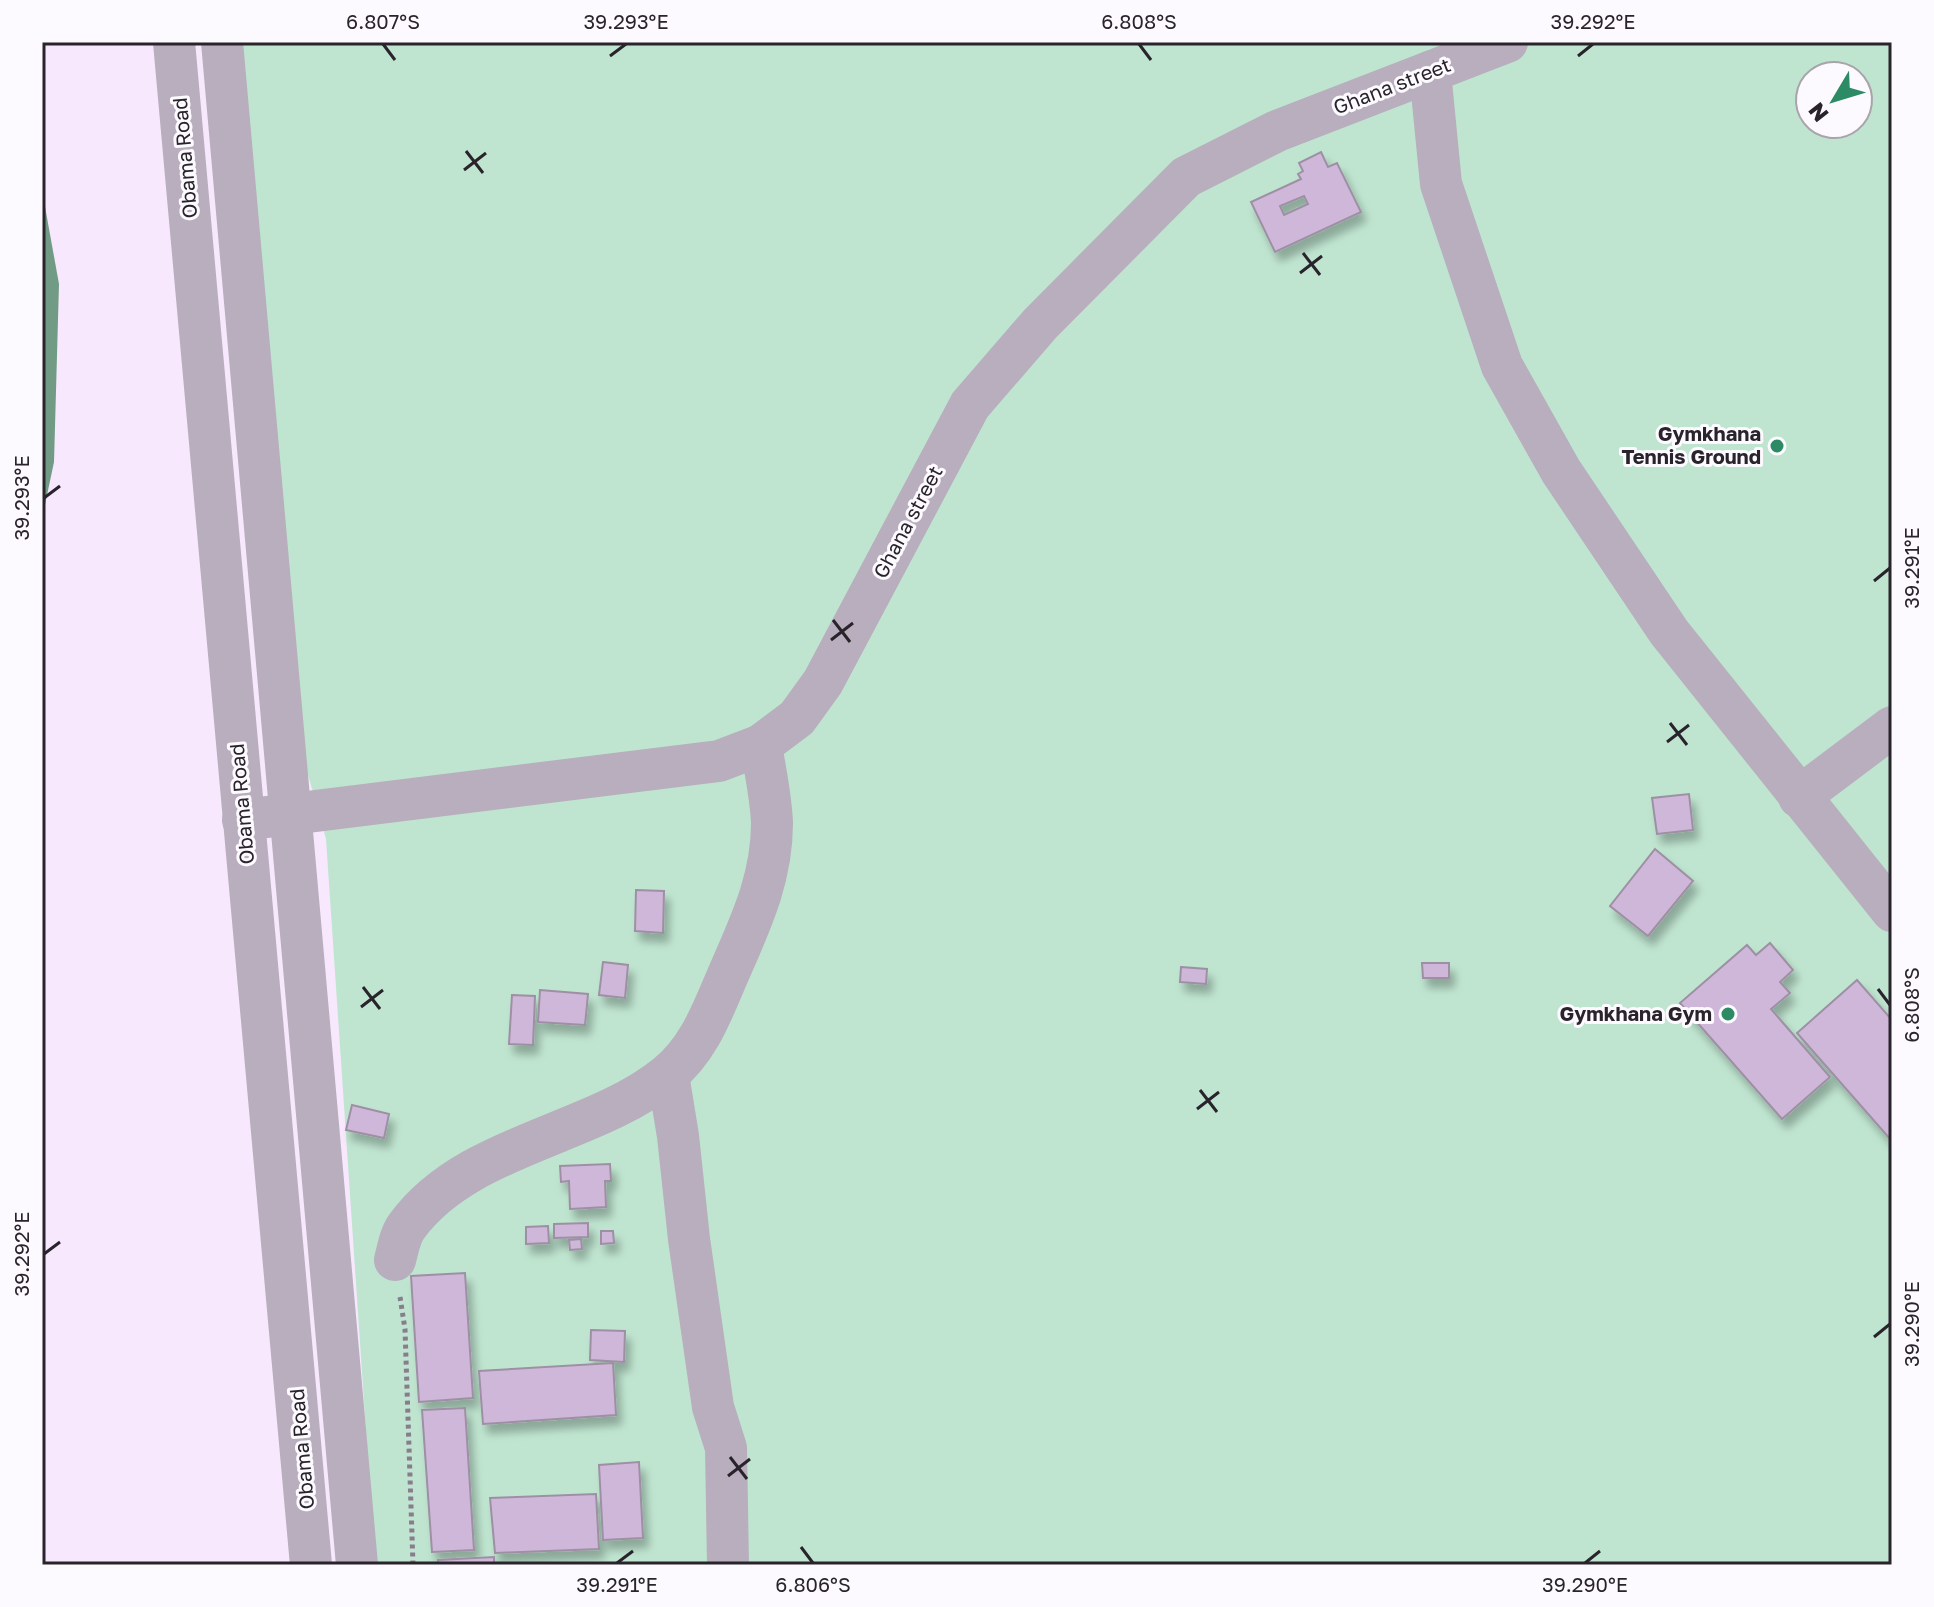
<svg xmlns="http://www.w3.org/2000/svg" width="1934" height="1607" font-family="'Golos Text',sans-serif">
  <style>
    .green { fill: #bfe5d0; fill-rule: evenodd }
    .water { fill: #729b85 }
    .building { fill: #cfb7da; stroke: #9e90a4; stroke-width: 2; fill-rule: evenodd; filter: url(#shadow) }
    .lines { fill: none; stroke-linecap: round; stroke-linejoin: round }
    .path { stroke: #877d8c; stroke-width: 5; stroke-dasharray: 4 4; stroke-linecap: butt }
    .minor { stroke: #b8aebd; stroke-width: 42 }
    .ticks { fill: none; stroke: #29232b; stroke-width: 3 }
    .poi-dot { fill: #2c8b64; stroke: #fdfaff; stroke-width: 3 }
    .labels { text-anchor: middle; stroke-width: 6; stroke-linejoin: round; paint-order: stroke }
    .street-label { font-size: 20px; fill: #29232b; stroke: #fdfaff }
    .poi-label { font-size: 20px; font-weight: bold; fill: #29232b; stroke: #fdfaff; text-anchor: end }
    .neatline { fill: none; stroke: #29232b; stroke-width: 3 }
    .ticks-label { font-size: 20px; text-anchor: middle; fill: #29232b }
  </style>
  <defs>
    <filter id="shadow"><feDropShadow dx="5" dy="9" stdDeviation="4" flood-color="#0004"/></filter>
  </defs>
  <rect width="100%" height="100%" fill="#f7e8fe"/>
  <path class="green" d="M203 42H1892V1565H375L326 839 286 696ZM1810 76H1858V124H1810Z"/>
  <polygon class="water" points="42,190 59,284 54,462 42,519"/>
  <g class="building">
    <path d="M1321 152 1328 167 1337 163 1361 212 1275 252 1251 202 1301 179 1298 174 1303 171 1299 163ZM1304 196 1308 204 1284 215 1280 206Z"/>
    <polygon points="1689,794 1693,830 1657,834 1652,798"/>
    <polygon points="1655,849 1693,881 1648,936 1610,906"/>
    <polygon points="636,890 664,891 663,933 635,931"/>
    <polygon points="1770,943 1793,970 1780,982 1790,993 1771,1009 1830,1077 1782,1119 1680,1003 1747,945 1756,955"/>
    <polygon points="603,962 628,965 625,998 599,995"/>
    <polygon points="1422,963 1449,963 1449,978 1423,978"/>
    <polygon points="1181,967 1207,969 1206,984 1180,982"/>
    <polygon points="1857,980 1892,1020 1891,1140 1797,1033"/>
    <polygon points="540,990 588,994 585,1025 538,1022"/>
    <polygon points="512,995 535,996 533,1045 509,1044"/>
    <polygon points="352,1105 389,1114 384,1138 346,1130"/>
    <polygon points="610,1164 611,1181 605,1181 606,1207 570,1209 569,1181 561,1182 560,1166"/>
    <polygon points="588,1223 588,1237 554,1238 554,1224"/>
    <polygon points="548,1226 549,1243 526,1244 526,1227"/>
    <polygon points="601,1231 613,1231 614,1243 601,1244"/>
    <polygon points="581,1239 582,1249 570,1250 569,1240"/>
    <polygon points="465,1273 473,1398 419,1402 411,1276"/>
    <polygon points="591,1330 625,1331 624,1362 590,1360"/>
    <polygon points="613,1363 616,1415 483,1424 479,1371"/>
    <polygon points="465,1408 474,1550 432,1552 422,1410"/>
    <polygon points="639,1462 643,1538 603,1540 599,1465"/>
    <polygon points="596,1494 599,1549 495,1553 490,1498"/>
    <polygon points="494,1557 494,1565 438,1565 438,1560"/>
  </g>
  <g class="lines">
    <polyline class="path" points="400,1297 405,1329 413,1565"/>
    <g class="minor">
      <polyline points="174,42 311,1565"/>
      <polyline points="222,42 357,1565"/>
      <polyline points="1430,72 1441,184 1502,366 1561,471 1669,632 1892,911"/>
      <polyline points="1799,797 1892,727"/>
      <polyline points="243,820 719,761 761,745 797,718 823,682 970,405 1040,324 1186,177 1277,131 1507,42"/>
      <polyline points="668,1075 678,1136 689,1239 713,1407 726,1448 728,1565"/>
      <path d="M395 1260C398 1249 400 1235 407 1226 467 1144 592 1136 667 1075 701 1048 714 1006 731 968 752 920 772 877 772 823 771 797 765 770 761 745"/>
    </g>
  </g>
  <path class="ticks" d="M383 44 395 60M1139 44 1151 60M610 56 626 44M1578 56 1593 44M466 151 483 173M464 170 486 153M1303 253 1320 275M1300 273 1322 256M44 498 60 486M1874 581 1890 568M833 620 850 642M831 640 853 623M1670 723 1687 745M1667 742 1689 725M363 987 380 1009M1878 989 1890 1005M361 1007 383 990M1200 1090 1217 1112M1197 1109 1219 1092M44 1254 60 1242M1874 1337 1890 1324M730 1457 747 1479M728 1476 750 1459M801 1547 813 1563M617 1563 633 1551M1585 1563 1600 1551"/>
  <g class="poi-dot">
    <circle cx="1777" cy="446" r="8"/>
    <circle cx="1728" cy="1014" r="8"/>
  </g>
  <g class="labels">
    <g class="street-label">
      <text transform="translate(1392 86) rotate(-21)" y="7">Ghana street</text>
      <text transform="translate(185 158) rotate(-95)" y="7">Obama Road</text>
      <text transform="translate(908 522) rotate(-62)" y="7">Ghana street</text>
      <text transform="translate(242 804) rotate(-95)" y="7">Obama Road</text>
      <text transform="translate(302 1449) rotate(-95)" y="7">Obama Road</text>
    </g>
    <g class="poi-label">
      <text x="1761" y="441">Gymkhana<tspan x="1761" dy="23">Tennis Ground</tspan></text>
      <text x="1712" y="1021">Gymkhana Gym</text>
    </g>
  </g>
  <rect width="1934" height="1607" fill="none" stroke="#fdfaff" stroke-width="88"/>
  <g transform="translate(1834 100) rotate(232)"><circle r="38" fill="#fdfaff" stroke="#a8a4aa" stroke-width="2"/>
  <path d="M0-6L14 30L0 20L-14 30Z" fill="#2c8b64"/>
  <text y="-12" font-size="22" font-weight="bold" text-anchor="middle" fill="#29232b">N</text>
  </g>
  <rect x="44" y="44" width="1846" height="1519" class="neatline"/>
  <g class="ticks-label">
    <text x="383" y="29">6.807°S</text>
    <text x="626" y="29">39.293°E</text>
    <text x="1139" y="29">6.808°S</text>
    <text x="1593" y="29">39.292°E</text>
    <text transform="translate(22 498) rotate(-90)" y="7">39.293°E</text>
    <text transform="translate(1912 568) rotate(-90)" y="7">39.291°E</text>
    <text transform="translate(1912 1005) rotate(-90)" y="7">6.808°S</text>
    <text transform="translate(22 1254) rotate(-90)" y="7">39.292°E</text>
    <text transform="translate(1912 1324) rotate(-90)" y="7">39.290°E</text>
    <text x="617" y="1592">39.291°E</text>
    <text x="813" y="1592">6.806°S</text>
    <text x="1585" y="1592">39.290°E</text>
  </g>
</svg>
